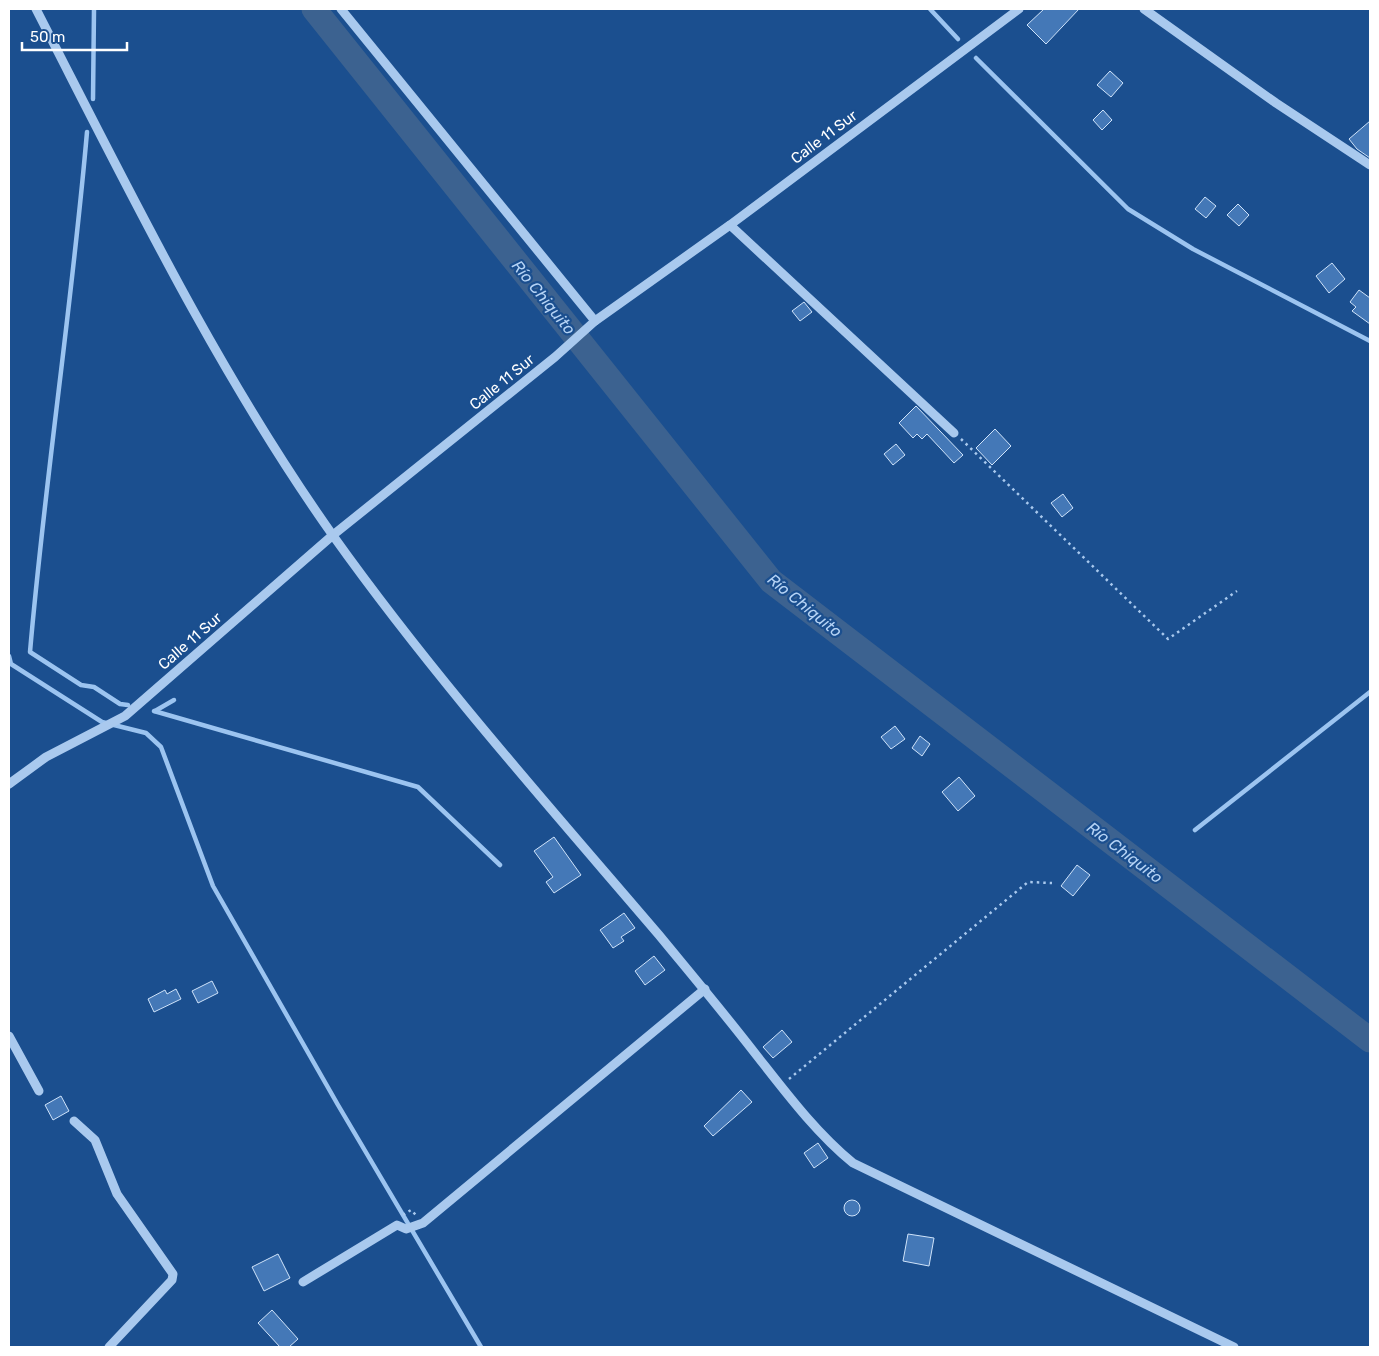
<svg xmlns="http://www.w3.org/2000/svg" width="1379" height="1356" font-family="Rubik,sans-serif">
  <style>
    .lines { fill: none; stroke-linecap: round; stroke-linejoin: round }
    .stream { stroke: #9cc4f0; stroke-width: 4.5 }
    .river { stroke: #3c6290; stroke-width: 25 }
    .building { fill: #4478b7; stroke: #cfe3fa }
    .path { stroke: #a9c9ee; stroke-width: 2.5; stroke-dasharray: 2.5 4; stroke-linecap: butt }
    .minor { stroke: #a9c9ee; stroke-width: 9 }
    .labels { text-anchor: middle; stroke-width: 4.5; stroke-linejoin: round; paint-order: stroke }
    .street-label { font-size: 15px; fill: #fff; stroke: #1b4f8f }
    .water-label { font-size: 16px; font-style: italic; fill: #b5d3f5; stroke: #1b4f8f }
  </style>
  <rect width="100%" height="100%" fill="#1b4f8f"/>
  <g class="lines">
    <g class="stream">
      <polyline points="930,9 958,39"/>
      <polyline points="976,58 1128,209 1193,249 1370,341"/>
      <polyline points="93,99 94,9"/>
      <path d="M87 132C72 306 45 478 30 652L81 685 94 687 120 704 128 705"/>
      <polyline points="9,656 11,664 102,722 146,733 161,747 213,886 338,1105 481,1347"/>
      <polyline points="154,711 418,787 500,865"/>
      <polyline points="155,711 174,700"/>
      <polyline points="1195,830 1370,692"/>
    </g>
    <polyline class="river" points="314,9 771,581 1370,1040"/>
  </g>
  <g class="building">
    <polygon points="1044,9 1079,9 1046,44 1027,25"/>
    <polygon points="1110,71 1123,83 1111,97 1097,85"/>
    <polygon points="1103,110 1112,120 1102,130 1093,120"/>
    <polygon points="1370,121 1370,158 1357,149 1349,139"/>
    <polygon points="1205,197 1216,206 1206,218 1195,209"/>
    <polygon points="1238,204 1249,215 1239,226 1227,215"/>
    <polygon points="1332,263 1345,279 1329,293 1316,276"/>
    <polygon points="1359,290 1370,298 1370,324 1352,311 1356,307 1350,302"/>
    <polygon points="804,302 812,312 800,321 792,311"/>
    <polygon points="916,406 963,455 954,463 927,434 922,439 917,434 913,438 899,423"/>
    <polygon points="995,429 1011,446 992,465 976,448"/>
    <polygon points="896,444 905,455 893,465 884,454"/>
    <polygon points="1063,494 1073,508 1062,517 1051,503"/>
    <polygon points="895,726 905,739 891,749 881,737"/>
    <polygon points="920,736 930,744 922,756 912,748"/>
    <polygon points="959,777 975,796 958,811 942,792"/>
    <polygon points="554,837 581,875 554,893 546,882 553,877 534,851"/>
    <polygon points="1077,865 1090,875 1073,896 1061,886"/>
    <polygon points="624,913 635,928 621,937 624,941 613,948 600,930"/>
    <polygon points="654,956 665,970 645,985 635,971"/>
    <polygon points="212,981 218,993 198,1003 192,991"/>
    <polygon points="176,989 181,999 154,1012 148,999 165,990 167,994"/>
    <polygon points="782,1030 792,1042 773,1058 763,1047"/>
    <polygon points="741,1090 752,1102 713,1136 704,1126"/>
    <polygon points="61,1096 69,1111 53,1120 45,1105"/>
    <polygon points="818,1143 828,1158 814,1168 804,1153"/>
    <circle cx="852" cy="1208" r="8"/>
    <polygon points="908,1234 934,1238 929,1266 903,1261"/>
    <polygon points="278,1254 290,1278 264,1291 252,1267"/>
    <polygon points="272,1310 298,1339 289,1347 280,1347 258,1323"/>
  </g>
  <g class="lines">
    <g class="path">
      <polyline points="961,439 1168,639 1237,591"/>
      <polyline points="789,1079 1028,882 1052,883"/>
      <polyline points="403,1215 411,1210 416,1215"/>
    </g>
    <g class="minor">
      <path d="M36 9C128 188 217 372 334 537 434 677 548 805 659 935 691 974 723 1012 754 1052 784 1090 815 1132 853 1163L1234 1347"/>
      <polyline points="341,9 595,321"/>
      <polyline points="1144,9 1276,103 1370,165"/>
      <polyline points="730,225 954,433"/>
      <polyline points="9,784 46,757 125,716 333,535 555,357 595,321 730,225 1019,9"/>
      <polyline points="9,1036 39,1091"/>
      <polyline points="74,1121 95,1140 117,1194 173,1274 172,1280 109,1347"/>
      <polyline points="303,1282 397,1225 406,1229 423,1223 705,989"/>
    </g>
  </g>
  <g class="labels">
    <g class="street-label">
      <text transform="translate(824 137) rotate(-37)" y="5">Calle 11 Sur</text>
      <text transform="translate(502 382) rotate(-39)" y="5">Calle 11 Sur</text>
      <text transform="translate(190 641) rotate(-41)" y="5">Calle 11 Sur</text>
    </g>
    <g class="water-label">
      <text transform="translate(544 297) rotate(51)" y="6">Río Chiquito</text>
      <text transform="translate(805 605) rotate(39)" y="6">Río Chiquito</text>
      <text transform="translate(1125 852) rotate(37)" y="6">Río Chiquito</text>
    </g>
  </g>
  <rect width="1379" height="1356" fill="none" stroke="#ffffff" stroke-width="20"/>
  <path d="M22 42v8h105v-8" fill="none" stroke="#ffffff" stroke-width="2.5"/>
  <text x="30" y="42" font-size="15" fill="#ffffff" stroke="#1b4f8f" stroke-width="4" paint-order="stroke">50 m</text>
</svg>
